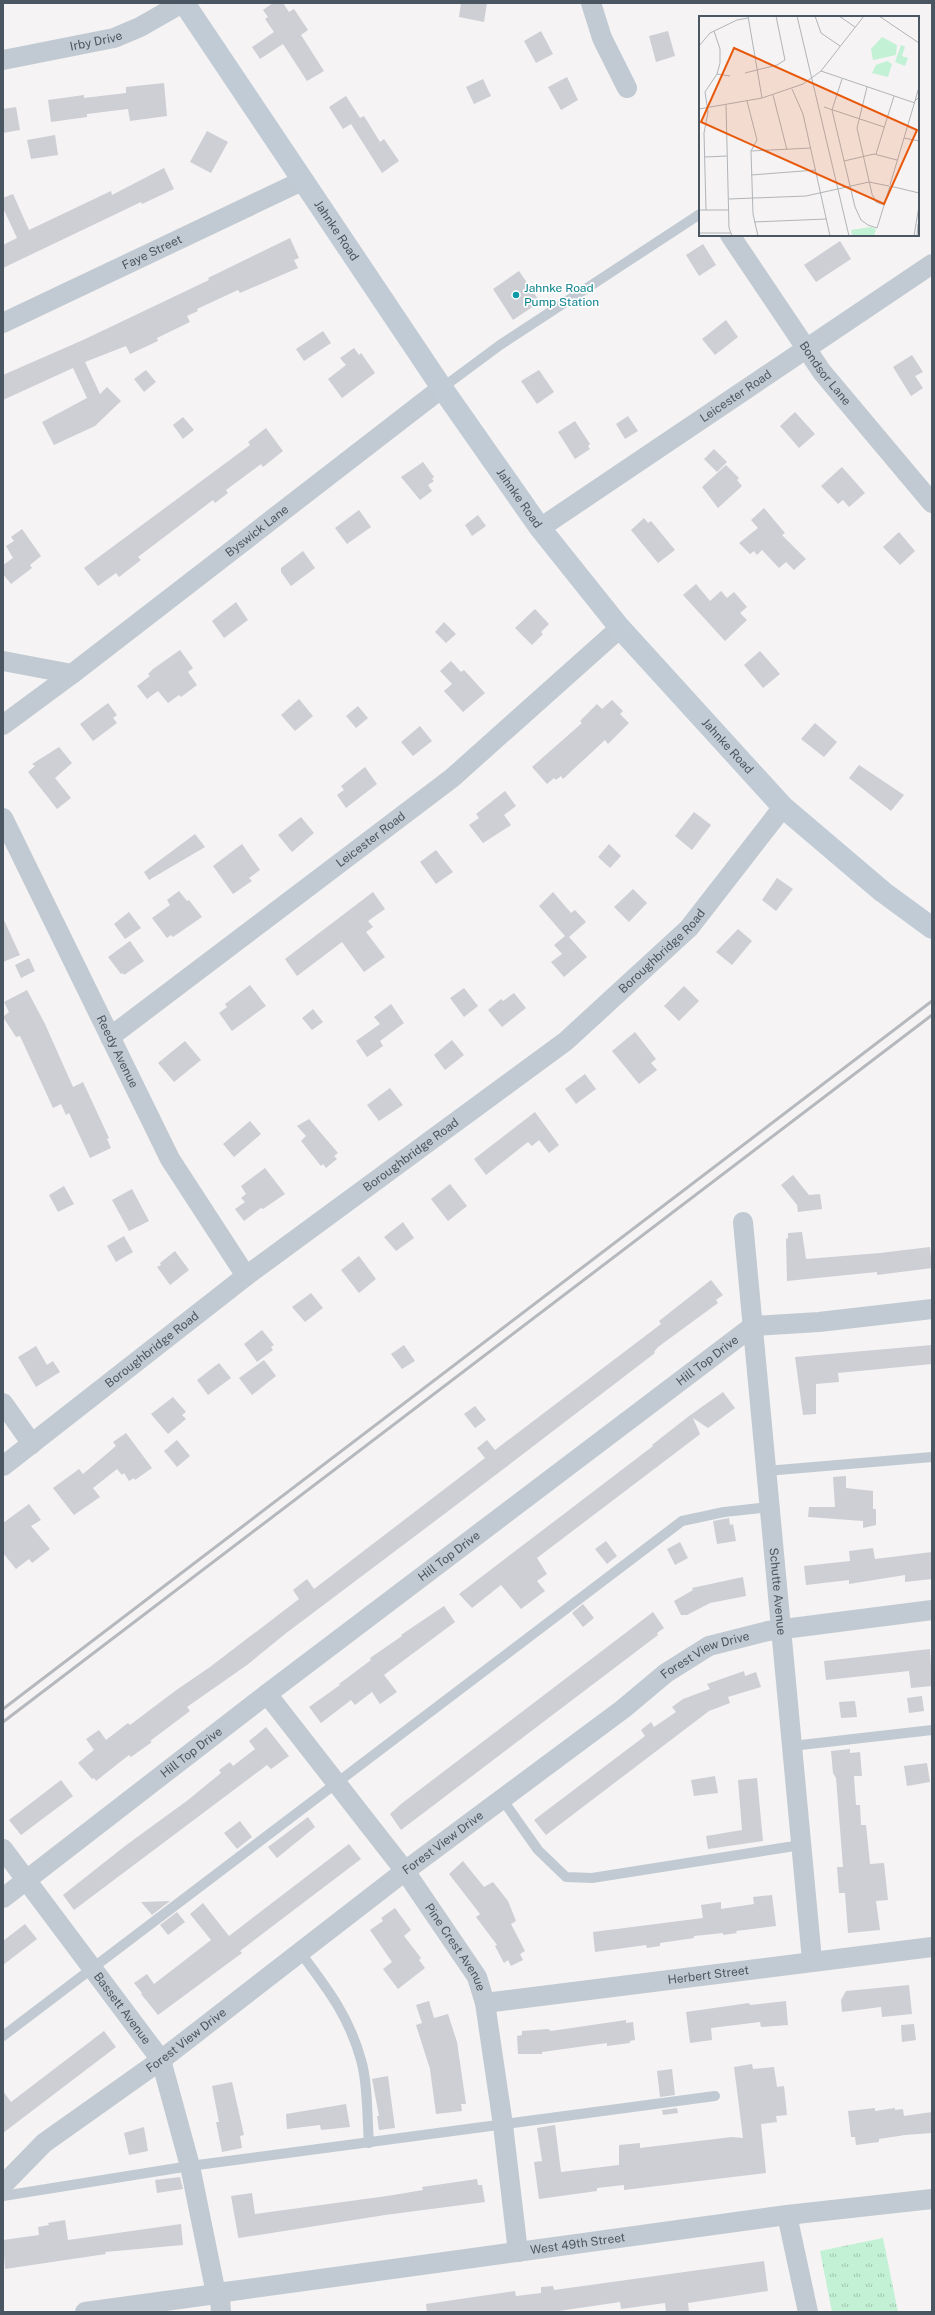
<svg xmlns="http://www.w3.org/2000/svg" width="935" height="2315" font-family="'Public Sans',sans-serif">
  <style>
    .park { fill: url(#park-tufts) }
    .building { fill: #cdcfd5 }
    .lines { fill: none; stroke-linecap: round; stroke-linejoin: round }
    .lane { stroke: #c1cad2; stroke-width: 10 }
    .street { stroke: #c1cad2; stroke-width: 20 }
    .secondary { stroke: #c1cbd6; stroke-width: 22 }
    .rail { stroke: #b5b8bd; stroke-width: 3 }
    .culture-dot { fill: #0f9aa8; stroke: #fff; stroke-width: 1.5 }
    .labels { text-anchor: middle; stroke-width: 3.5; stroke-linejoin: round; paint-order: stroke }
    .street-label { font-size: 12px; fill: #4a5661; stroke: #fff }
    .culture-label { font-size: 12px; fill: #0d838f; stroke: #fff; text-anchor: start }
    .inset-road { fill: none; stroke: #b1b4b9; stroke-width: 1 }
    .view { fill: #e8590c; fill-opacity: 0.15; stroke: #e8590c; stroke-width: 2 }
    .inset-edge { fill: none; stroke: #4a5661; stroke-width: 2 }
  </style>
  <defs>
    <pattern id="park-tufts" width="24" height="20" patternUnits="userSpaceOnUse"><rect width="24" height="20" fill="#c3f1d5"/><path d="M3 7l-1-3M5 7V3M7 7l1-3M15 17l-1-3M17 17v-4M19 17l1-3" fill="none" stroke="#a0c6b0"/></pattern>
  </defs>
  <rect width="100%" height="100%" fill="#f5f3f3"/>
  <polygon class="park" points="883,2238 898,2312 832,2312 820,2251"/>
  <g class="building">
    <polygon points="273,3 283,3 289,12 294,9 308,30 301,35 324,71 307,81 283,44 260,59 252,47 274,32 265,19 268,17 263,10"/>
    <polygon points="461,3 487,3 484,22 459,17"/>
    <polygon points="541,31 553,54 536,63 524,41"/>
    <polygon points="668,31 675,56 656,62 649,36"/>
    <polygon points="567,77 578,100 561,110 548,87"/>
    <polygon points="483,79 491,96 474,104 466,87"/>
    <polygon points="164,83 167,116 130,121 128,109 87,114 87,117 51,122 48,100 84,95 84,98 126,93 126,87"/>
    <polygon points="346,96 360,118 364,116 380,142 384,139 399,161 382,173 351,124 343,129 329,107"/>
    <polygon points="16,107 20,130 3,133 3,109"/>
    <polygon points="207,131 228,142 211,173 190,162"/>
    <polygon points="55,135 58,155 31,159 27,140"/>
    <polygon points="164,168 174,189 142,204 141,202 3,268 3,245 17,238 3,208 3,198 13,194 29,230 111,191 112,195"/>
    <polygon points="290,238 299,258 294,260 298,268 240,293 238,290 197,309 198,311 187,316 190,322 157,338 158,341 130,354 126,346 85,362 100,394 107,387 121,401 95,426 54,445 42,422 87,398 73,368 3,400 3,375 83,340 209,280 208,278"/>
    <polygon points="840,241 851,259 816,282 804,265"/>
    <polygon points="703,244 716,265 699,276 686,255"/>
    <polygon points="519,271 540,302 513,320 493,289"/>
    <polygon points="726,320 738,337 715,355 702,339"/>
    <polygon points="323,331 331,343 304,361 296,349"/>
    <polygon points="354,348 359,355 361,353 375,373 342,398 328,379 346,365 340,358"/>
    <polygon points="912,355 923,372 915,376 923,388 911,396 893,367"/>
    <polygon points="146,370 156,382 144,392 134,379"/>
    <polygon points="539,370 554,392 537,404 521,381"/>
    <polygon points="795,412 815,434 799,448 780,426"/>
    <polygon points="628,416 638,431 625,439 616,424"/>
    <polygon points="183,417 194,430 183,439 173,425"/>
    <polygon points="575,421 590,444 588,446 590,449 575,459 558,432"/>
    <polygon points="266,428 283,451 263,467 261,464 226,490 228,493 215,503 213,500 138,557 141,560 119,577 116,573 98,586 84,568 250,445 248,442"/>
    <polygon points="714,449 727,462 717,472 704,459"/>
    <polygon points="423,462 434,477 432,479 434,481 428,485 432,491 420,500 401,477"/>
    <polygon points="726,465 739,478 737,480 742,486 718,508 702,487"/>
    <polygon points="842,467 865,493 849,507 843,500 838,504 821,486"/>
    <polygon points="764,508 785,533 782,535 806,559 794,570 786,562 779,568 762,550 757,555 754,551 750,554 739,543 758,528 751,520"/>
    <polygon points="359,510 371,527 347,544 335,528"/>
    <polygon points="478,515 486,526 472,536 465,525"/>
    <polygon points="644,518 648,523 651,521 675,550 658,563 631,530"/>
    <polygon points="22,529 41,556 30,565 32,568 11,584 3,574 3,565 13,558 6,546 14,541 11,537"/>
    <polygon points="899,532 915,551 900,565 883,547"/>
    <polygon points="303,551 315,568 291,586 281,572 281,568"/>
    <polygon points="696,584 710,601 721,591 727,598 734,592 747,607 740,613 747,620 725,641 683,595"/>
    <polygon points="236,602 248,620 224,638 212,621"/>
    <polygon points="535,609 549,624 541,632 543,634 532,645 515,628"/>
    <polygon points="444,622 456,634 446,643 435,632"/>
    <polygon points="180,650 193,668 188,672 197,685 181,697 179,695 168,703 158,691 147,699 137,686 150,676 148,674 153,669"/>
    <polygon points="760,651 780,674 763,688 744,665"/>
    <polygon points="451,661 461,672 464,670 485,693 463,712 444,691 452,684 440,671"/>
    <polygon points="299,699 313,716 295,731 281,715"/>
    <polygon points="612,700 623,711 620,714 629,723 608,744 605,740 563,779 561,776 556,780 554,778 547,784 532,767 582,723 580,721 597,704 602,709"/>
    <polygon points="108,703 117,715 113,718 117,723 93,741 80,724"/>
    <polygon points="358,706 368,718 356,728 346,716"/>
    <polygon points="815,723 837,742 824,757 801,739"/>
    <polygon points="420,726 432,741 413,756 401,742"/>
    <polygon points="59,747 72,763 55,778 71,798 57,809 28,772 35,766 32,764"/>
    <polygon points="859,765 904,795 891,811 849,778"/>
    <polygon points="365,767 377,784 346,808 337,795 344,790 341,786"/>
    <polygon points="505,791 516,806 504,815 511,825 483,843 469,825 479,818 476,814"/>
    <polygon points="694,812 711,825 692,850 675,836"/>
    <polygon points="301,817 314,833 292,852 278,835"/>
    <polygon points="195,834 205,847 149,880 144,872"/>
    <polygon points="242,844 260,870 249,878 252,881 233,894 213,866"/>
    <polygon points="609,844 621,856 610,868 598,857"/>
    <polygon points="436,850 453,872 436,884 420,862"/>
    <polygon points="777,878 793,889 776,911 762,900"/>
    <polygon points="633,889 647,903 629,922 614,907"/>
    <polygon points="179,891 187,901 189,900 202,917 173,937 171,935 167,938 152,918 170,905 167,900"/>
    <polygon points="373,892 385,909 368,921 373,927 366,932 385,957 364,972 342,942 297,976 285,959"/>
    <polygon points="553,892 571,913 575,910 586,922 569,937 587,957 564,977 551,962 562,954 554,945 565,936 539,906"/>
    <polygon points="129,912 141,928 125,939 114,924"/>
    <polygon points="3,918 20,955 3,962"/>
    <polygon points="738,929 752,941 732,965 716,952"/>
    <polygon points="130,941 144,961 124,975 123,973 121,974 108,957"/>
    <polygon points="29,958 35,971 21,978 15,965"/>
    <polygon points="250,985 266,1006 232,1031 219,1013 227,1007 225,1004"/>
    <polygon points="684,986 699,1001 679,1021 664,1006"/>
    <polygon points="464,988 478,1006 464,1017 450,998"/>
    <polygon points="27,990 45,1024 73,1087 83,1082 109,1138 107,1139 111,1148 90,1158 69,1113 66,1115 61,1104 53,1108 20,1036 16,1037 3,1017 9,1012 4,1002"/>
    <polygon points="514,993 526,1008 502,1027 488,1010 501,999 503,1001"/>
    <polygon points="391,1004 404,1023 380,1041 383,1046 367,1057 356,1041 380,1024 374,1017"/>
    <polygon points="313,1009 323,1022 312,1030 302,1018"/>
    <polygon points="635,1032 656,1059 651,1063 657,1070 639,1084 612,1051"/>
    <polygon points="452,1040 464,1055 445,1070 434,1055"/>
    <polygon points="185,1041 201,1060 174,1082 158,1063"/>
    <polygon points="585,1074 596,1089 576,1104 565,1089"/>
    <polygon points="390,1088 403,1105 379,1121 367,1105"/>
    <polygon points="535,1112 559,1145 549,1153 539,1140 532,1146 528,1142 486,1175 474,1159"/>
    <polygon points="309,1119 338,1153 334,1156 337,1159 326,1168 323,1164 321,1166 301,1141 306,1136 297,1126"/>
    <polygon points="250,1121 261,1134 234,1157 223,1144"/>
    <polygon points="265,1168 285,1194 263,1209 261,1208 244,1221 235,1209 245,1202 241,1198 246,1194 241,1186"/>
    <polygon points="793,1175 809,1195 820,1194 822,1209 798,1212 797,1205 781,1185"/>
    <polygon points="450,1184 467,1206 448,1221 431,1199"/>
    <polygon points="64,1186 74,1204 58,1212 49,1195"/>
    <polygon points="132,1189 149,1221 129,1231 112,1200"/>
    <polygon points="403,1222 414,1238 396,1251 384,1237"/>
    <polygon points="802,1232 806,1259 880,1253 930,1247 932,1268 877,1275 877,1272 787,1281 786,1239 788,1238 788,1233"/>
    <polygon points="124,1236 133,1252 116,1262 107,1246"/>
    <polygon points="175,1251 189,1270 170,1285 157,1267 161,1265 160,1263"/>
    <polygon points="359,1256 376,1279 359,1293 341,1270"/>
    <polygon points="711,1280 723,1295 716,1300 718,1303 658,1347 654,1352 655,1353 451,1509 285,1634 247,1665 187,1707 190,1711 150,1741 152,1742 131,1757 129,1755 96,1781 94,1778 92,1779 78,1763 94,1750 86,1739 99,1730 106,1740 128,1723 130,1725 175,1691 210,1667 299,1599 293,1590 307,1579 314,1589 485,1458 477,1448 487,1440 495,1450 661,1324 659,1321"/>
    <polygon points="311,1293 323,1308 305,1322 292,1307"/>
    <polygon points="262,1330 274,1345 271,1347 273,1350 257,1362 244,1344"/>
    <polygon points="404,1345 415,1361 402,1369 391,1354"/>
    <polygon points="932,1345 932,1364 838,1373 839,1382 816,1384 816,1414 803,1415 795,1357"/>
    <polygon points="36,1346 47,1365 53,1361 60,1372 36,1387 18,1357"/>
    <polygon points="264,1360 276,1376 252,1395 239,1378"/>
    <polygon points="219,1363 231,1378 208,1395 197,1380"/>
    <polygon points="723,1392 735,1408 708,1428 693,1418 700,1434 699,1435 537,1558 547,1574 537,1581 545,1591 521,1609 501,1585 472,1608 459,1594 653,1446 652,1445 689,1416"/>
    <polygon points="173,1397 186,1412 182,1415 186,1419 168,1434 151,1414"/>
    <polygon points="475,1406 486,1420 475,1428 464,1414"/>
    <polygon points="126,1433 152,1468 135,1480 134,1478 129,1481 124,1473 122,1475 117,1469 93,1488 100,1497 74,1515 53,1488 79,1469 83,1474 116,1446 113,1442"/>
    <polygon points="177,1440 190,1456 177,1467 164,1451"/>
    <polygon points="846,1476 846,1488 873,1491 873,1509 876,1509 876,1525 863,1528 863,1521 808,1517 809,1507 835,1507 833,1477"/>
    <polygon points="29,1504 41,1520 31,1526 50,1549 32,1563 29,1559 16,1569 3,1553 3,1523"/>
    <polygon points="729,1518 730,1525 733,1524 736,1541 717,1544 713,1521"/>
    <polygon points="606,1541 617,1556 607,1564 595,1549"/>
    <polygon points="680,1542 688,1558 675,1565 667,1549"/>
    <polygon points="873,1548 875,1559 932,1552 932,1579 905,1582 905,1575 849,1584 849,1580 806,1585 804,1566 850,1561 849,1551"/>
    <polygon points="743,1577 746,1596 710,1603 687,1615 681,1615 674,1601 693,1590 692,1588"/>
    <polygon points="583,1604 594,1618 583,1627 572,1613"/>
    <polygon points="444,1606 455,1622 384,1675 397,1692 380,1704 372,1692 355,1705 351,1700 321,1723 309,1707 340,1685 339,1684 371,1660 370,1658 402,1636 401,1635"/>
    <polygon points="653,1612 664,1628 657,1633 658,1635 401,1830 390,1814 401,1804"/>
    <polygon points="930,1649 932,1686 911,1688 909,1671 826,1680 824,1661"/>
    <polygon points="744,1671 745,1676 756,1672 761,1687 728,1697 730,1703 709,1711 546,1835 534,1820 645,1736 641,1730 651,1722 654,1727 676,1712 672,1707 683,1699 710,1689 707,1684"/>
    <polygon points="922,1696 924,1711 909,1713 907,1698"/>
    <polygon points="855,1701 857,1717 841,1718 839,1702"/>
    <polygon points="266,1727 289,1756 271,1769 267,1765 74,1910 63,1895 125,1846 188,1800 221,1773 219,1770 230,1762 233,1766 255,1749 249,1741"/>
    <polygon points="850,1749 850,1753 860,1752 862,1776 854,1776 856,1805 860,1805 861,1825 866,1825 870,1864 884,1863 888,1900 876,1901 880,1930 848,1933 845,1893 839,1893 837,1867 843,1867 836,1778 833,1773 831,1751"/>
    <polygon points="927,1763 930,1782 907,1786 904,1766"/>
    <polygon points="715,1776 718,1793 694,1796 691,1780"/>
    <polygon points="757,1778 763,1841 708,1849 706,1836 742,1830 738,1780"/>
    <polygon points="61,1780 73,1796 21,1835 9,1820"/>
    <polygon points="308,1817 315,1827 277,1858 268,1847"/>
    <polygon points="240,1821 252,1837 237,1849 224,1833"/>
    <polygon points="349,1844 361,1859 240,1951 242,1953 158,2015 141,1994 142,1993 134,1983 147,1974 154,1984 211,1940 190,1914 203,1903 229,1936"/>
    <polygon points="463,1861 484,1887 493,1882 508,1901 516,1921 511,1924 525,1951 520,1954 523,1960 511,1966 508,1960 504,1963 495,1946 497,1945 476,1917 480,1914 449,1874"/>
    <polygon points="772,1895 776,1926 736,1931 737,1933 723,1935 723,1933 694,1936 694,1938 660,1943 660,1946 647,1948 646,1945 595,1952 593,1932 703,1918 701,1905 721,1902 721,1909 754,1904 753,1897"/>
    <polygon points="170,1901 152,1915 141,1902"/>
    <polygon points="395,1908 411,1930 404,1936 421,1958 419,1960 425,1968 398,1989 383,1969 392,1962 370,1930 383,1921 381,1918"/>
    <polygon points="177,1912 185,1922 168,1935 160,1925"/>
    <polygon points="25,1924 37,1939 3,1965 3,1941"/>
    <polygon points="909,1985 912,2014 882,2017 881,2007 842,2012 841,2000 846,1991"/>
    <polygon points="429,2001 434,2018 448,2014 457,2042 466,2104 461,2104 462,2111 436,2114 430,2069 416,2025 422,2023 416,2005"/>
    <polygon points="786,2001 788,2025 761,2027 760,2022 711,2028 712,2040 690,2043 686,2012 749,2003 750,2005"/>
    <polygon points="626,2020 626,2023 633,2022 635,2040 630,2041 630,2043 607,2046 607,2043 542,2052 542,2054 518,2054 517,2036 522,2035 522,2031 548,2029 551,2031"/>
    <polygon points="914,2024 916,2040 902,2042 901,2025"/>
    <polygon points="104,2031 116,2047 3,2133 3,2091 11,2102"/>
    <polygon points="752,2064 753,2069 774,2067 777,2087 784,2086 787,2115 776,2116 777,2122 761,2124 766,2173 624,2190 624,2185 597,2188 597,2191 539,2199 534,2162 542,2161 537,2128 555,2125 561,2172 619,2165 619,2145 640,2143 640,2148 732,2137 743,2138 734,2067"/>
    <polygon points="672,2069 675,2095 660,2097 657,2071"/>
    <polygon points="388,2076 395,2128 379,2130 377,2116 379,2116 372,2079"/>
    <polygon points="232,2082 244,2135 240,2136 242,2148 222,2152 216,2122 219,2122 212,2086"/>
    <polygon points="346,2104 350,2127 321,2130 320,2125 287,2129 286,2114"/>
    <polygon points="677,2108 678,2113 663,2115 662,2110"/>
    <polygon points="875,2108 875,2111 895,2108 895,2110 903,2109 904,2116 932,2112 932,2133 905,2135 879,2139 879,2142 856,2145 855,2137 851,2137 848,2111"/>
    <polygon points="144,2127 148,2151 129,2155 124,2133"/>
    <polygon points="180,2177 183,2189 157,2193 155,2180"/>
    <polygon points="477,2179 478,2185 482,2185 485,2202 385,2215 239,2238 238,2236 231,2196 252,2193 255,2214 387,2196 423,2190 422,2187"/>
    <polygon points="65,2220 68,2240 181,2224 183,2245 105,2252 106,2254 5,2269 3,2240 39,2235 38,2227 49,2225 48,2223"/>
    <polygon points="764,2261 768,2291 688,2303 689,2312 666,2312 665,2303 621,2309 620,2302 552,2312 427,2312 426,2304 515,2291 516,2296 541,2293 541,2287 553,2286 554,2290"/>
  </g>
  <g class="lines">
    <g class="lane">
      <polyline points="442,388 500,345 700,214"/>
      <polyline points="766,1471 932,1457"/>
      <polyline points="792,1746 932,1730"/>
      <polyline points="502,1799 538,1850 566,1877 592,1878 801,1845"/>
      <path d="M300 1952C327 1988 349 2016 361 2060 368 2083 367 2118 369 2143"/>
      <polyline points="3,2036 682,1521 724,1512 770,1507"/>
      <polyline points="3,2196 190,2166 715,2096"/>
    </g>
    <g class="street">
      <polyline points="591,3 602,38 627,88"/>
      <path id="s1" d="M3 60 114 38 140 27 182 3"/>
      <path id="s2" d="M730 235 822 372 932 503"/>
      <path id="s3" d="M3 323 302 181"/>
      <path id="s4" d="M540 528 932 264"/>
      <path id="s5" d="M3 661 72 674 442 388"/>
      <polyline points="3,725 72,674"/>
      <path id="s6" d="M3 818 170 1159 246 1276"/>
      <path id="s7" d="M110 1037 452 778 620 628"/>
      <path id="s8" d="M743 1222 812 1960"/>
      <polyline points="3,1403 32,1444"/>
      <path id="s9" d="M3 1466 246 1276 566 1041 689 928 783 807"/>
      <path id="s10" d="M267 1694 405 1871 477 1977 485 2003 503 2125 518 2252"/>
      <path id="s11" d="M3 1849 161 2060 190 2166 214 2284"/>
      <path id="s12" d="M3 1898 267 1694 753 1326 819 1322 932 1309"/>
      <path id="s13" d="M485 2003 932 1947"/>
      <path id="s14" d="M3 2185 44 2143 161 2060 405 1871 623 1709 666 1673 709 1646 768 1631 932 1610"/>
      <polyline points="787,2215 808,2312"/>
      <path id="s15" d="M225 2292 787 2215 932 2199"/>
      <polyline points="220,2299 221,2312"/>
      <polyline points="85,2312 209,2295"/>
    </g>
    <path class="secondary" id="s16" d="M184 3 442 388 540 528 620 628 783 807 883 892 932 928"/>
    <g class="rail">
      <polyline points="3,1709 932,1001"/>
      <polyline points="3,1722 932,1015"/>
    </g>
  </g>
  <circle class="culture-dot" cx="516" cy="295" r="4"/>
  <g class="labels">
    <g class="street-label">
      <text dy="4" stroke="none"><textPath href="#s1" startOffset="95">Irby Drive</textPath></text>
      <text dy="4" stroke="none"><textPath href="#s16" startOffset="274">Jahnke Road</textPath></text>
      <text dy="4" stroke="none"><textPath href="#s3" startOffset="165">Faye Street</textPath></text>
      <text dy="4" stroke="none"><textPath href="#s2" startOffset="168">Bondsor Lane</textPath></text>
      <text dy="4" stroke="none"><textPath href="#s4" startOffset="236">Leicester Road</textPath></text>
      <text dy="4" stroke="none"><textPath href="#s16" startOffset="598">Jahnke Road</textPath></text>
      <text dy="4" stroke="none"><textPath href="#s5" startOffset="304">Byswick Lane</textPath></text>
      <text dy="4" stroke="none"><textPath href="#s16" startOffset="922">Jahnke Road</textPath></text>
      <text dy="4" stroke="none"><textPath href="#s7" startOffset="327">Leicester Road</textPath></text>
      <text dy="4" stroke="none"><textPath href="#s9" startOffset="837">Boroughbridge Road</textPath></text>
      <text dy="4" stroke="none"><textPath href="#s6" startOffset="260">Reedy Avenue</textPath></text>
      <text dy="4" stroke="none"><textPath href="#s9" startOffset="513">Boroughbridge Road</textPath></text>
      <text dy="4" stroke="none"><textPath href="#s9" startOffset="189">Boroughbridge Road</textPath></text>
      <text dy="4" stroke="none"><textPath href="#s12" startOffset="886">Hill Top Drive</textPath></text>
      <text dy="4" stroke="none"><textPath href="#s12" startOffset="562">Hill Top Drive</textPath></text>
      <text dy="4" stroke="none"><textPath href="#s8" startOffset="371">Schutte Avenue</textPath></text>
      <text dy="4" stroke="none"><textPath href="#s14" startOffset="882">Forest View Drive</textPath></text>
      <text dy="4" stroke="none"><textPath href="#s12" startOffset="238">Hill Top Drive</textPath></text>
      <text dy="4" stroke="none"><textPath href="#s14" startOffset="558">Forest View Drive</textPath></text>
      <text dy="4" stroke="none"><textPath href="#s10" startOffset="316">Pine Crest Avenue</textPath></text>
      <text dy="4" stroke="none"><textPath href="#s13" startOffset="225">Herbert Street</textPath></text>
      <text dy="4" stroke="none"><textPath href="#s11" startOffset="199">Bassett Avenue</textPath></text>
      <text dy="4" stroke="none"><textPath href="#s14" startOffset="234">Forest View Drive</textPath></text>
      <text dy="4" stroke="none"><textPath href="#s15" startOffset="356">West 49th Street</textPath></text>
    </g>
    <g class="culture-label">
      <text x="524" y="292">Jahnke Road<tspan x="524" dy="14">Pump Station</tspan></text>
    </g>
  </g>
  <g transform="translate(699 16)">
    <rect width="220" height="220" fill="#f5f3f3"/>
    <path d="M172 211 177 213 175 220H153L152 214Z" fill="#c3f1d5"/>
    <path d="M183 21 198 29 197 39 174 44 172 33ZM202 29 206 31 203 40 209 42 206 50 196 46ZM188 45 193 48 189 61 173 57 177 49Z" fill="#c3f1d5"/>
    <path class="inset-road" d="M49 0 63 82M98 0 150 220M116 0 122 17 141 30M140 0 156 11M180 0 220 27M0 30 11 17 38 4 49 2M122 55 216 87M46 57 78 49 86 44 77 0M18 58 31 60M143 63 133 94 156 191 162 204 169 209 178 212 191 170M168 71 158 112 173 178 177 186 185 189M93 73 104 98 131 220M74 79 88 134M48 85 58 124 52 135 54 198 59 220M216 85 220 71M27 89 30 212 33 220M125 91 185 111M0 93 63 82 104 68 122 55 165 0M205 122 220 125M52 135 112 132M177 138 195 80M6 141 28 140M145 145 175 138 198 144M52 159 117 154M191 169 216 85 220 81M191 170 220 177M30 183 107 180 170 166 190 170M0 194H30M7 194 5 117 9 96 6 76 18 58 21 47V33L15 15M55 206 127 203M0 217H32M215 220 220 190M218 220 219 208"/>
    <path class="view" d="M35 32 218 114 185 188 2 106Z"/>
    <rect width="220" height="220" class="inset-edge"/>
  </g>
  <rect width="935" height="2315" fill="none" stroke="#4a5661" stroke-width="8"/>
</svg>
